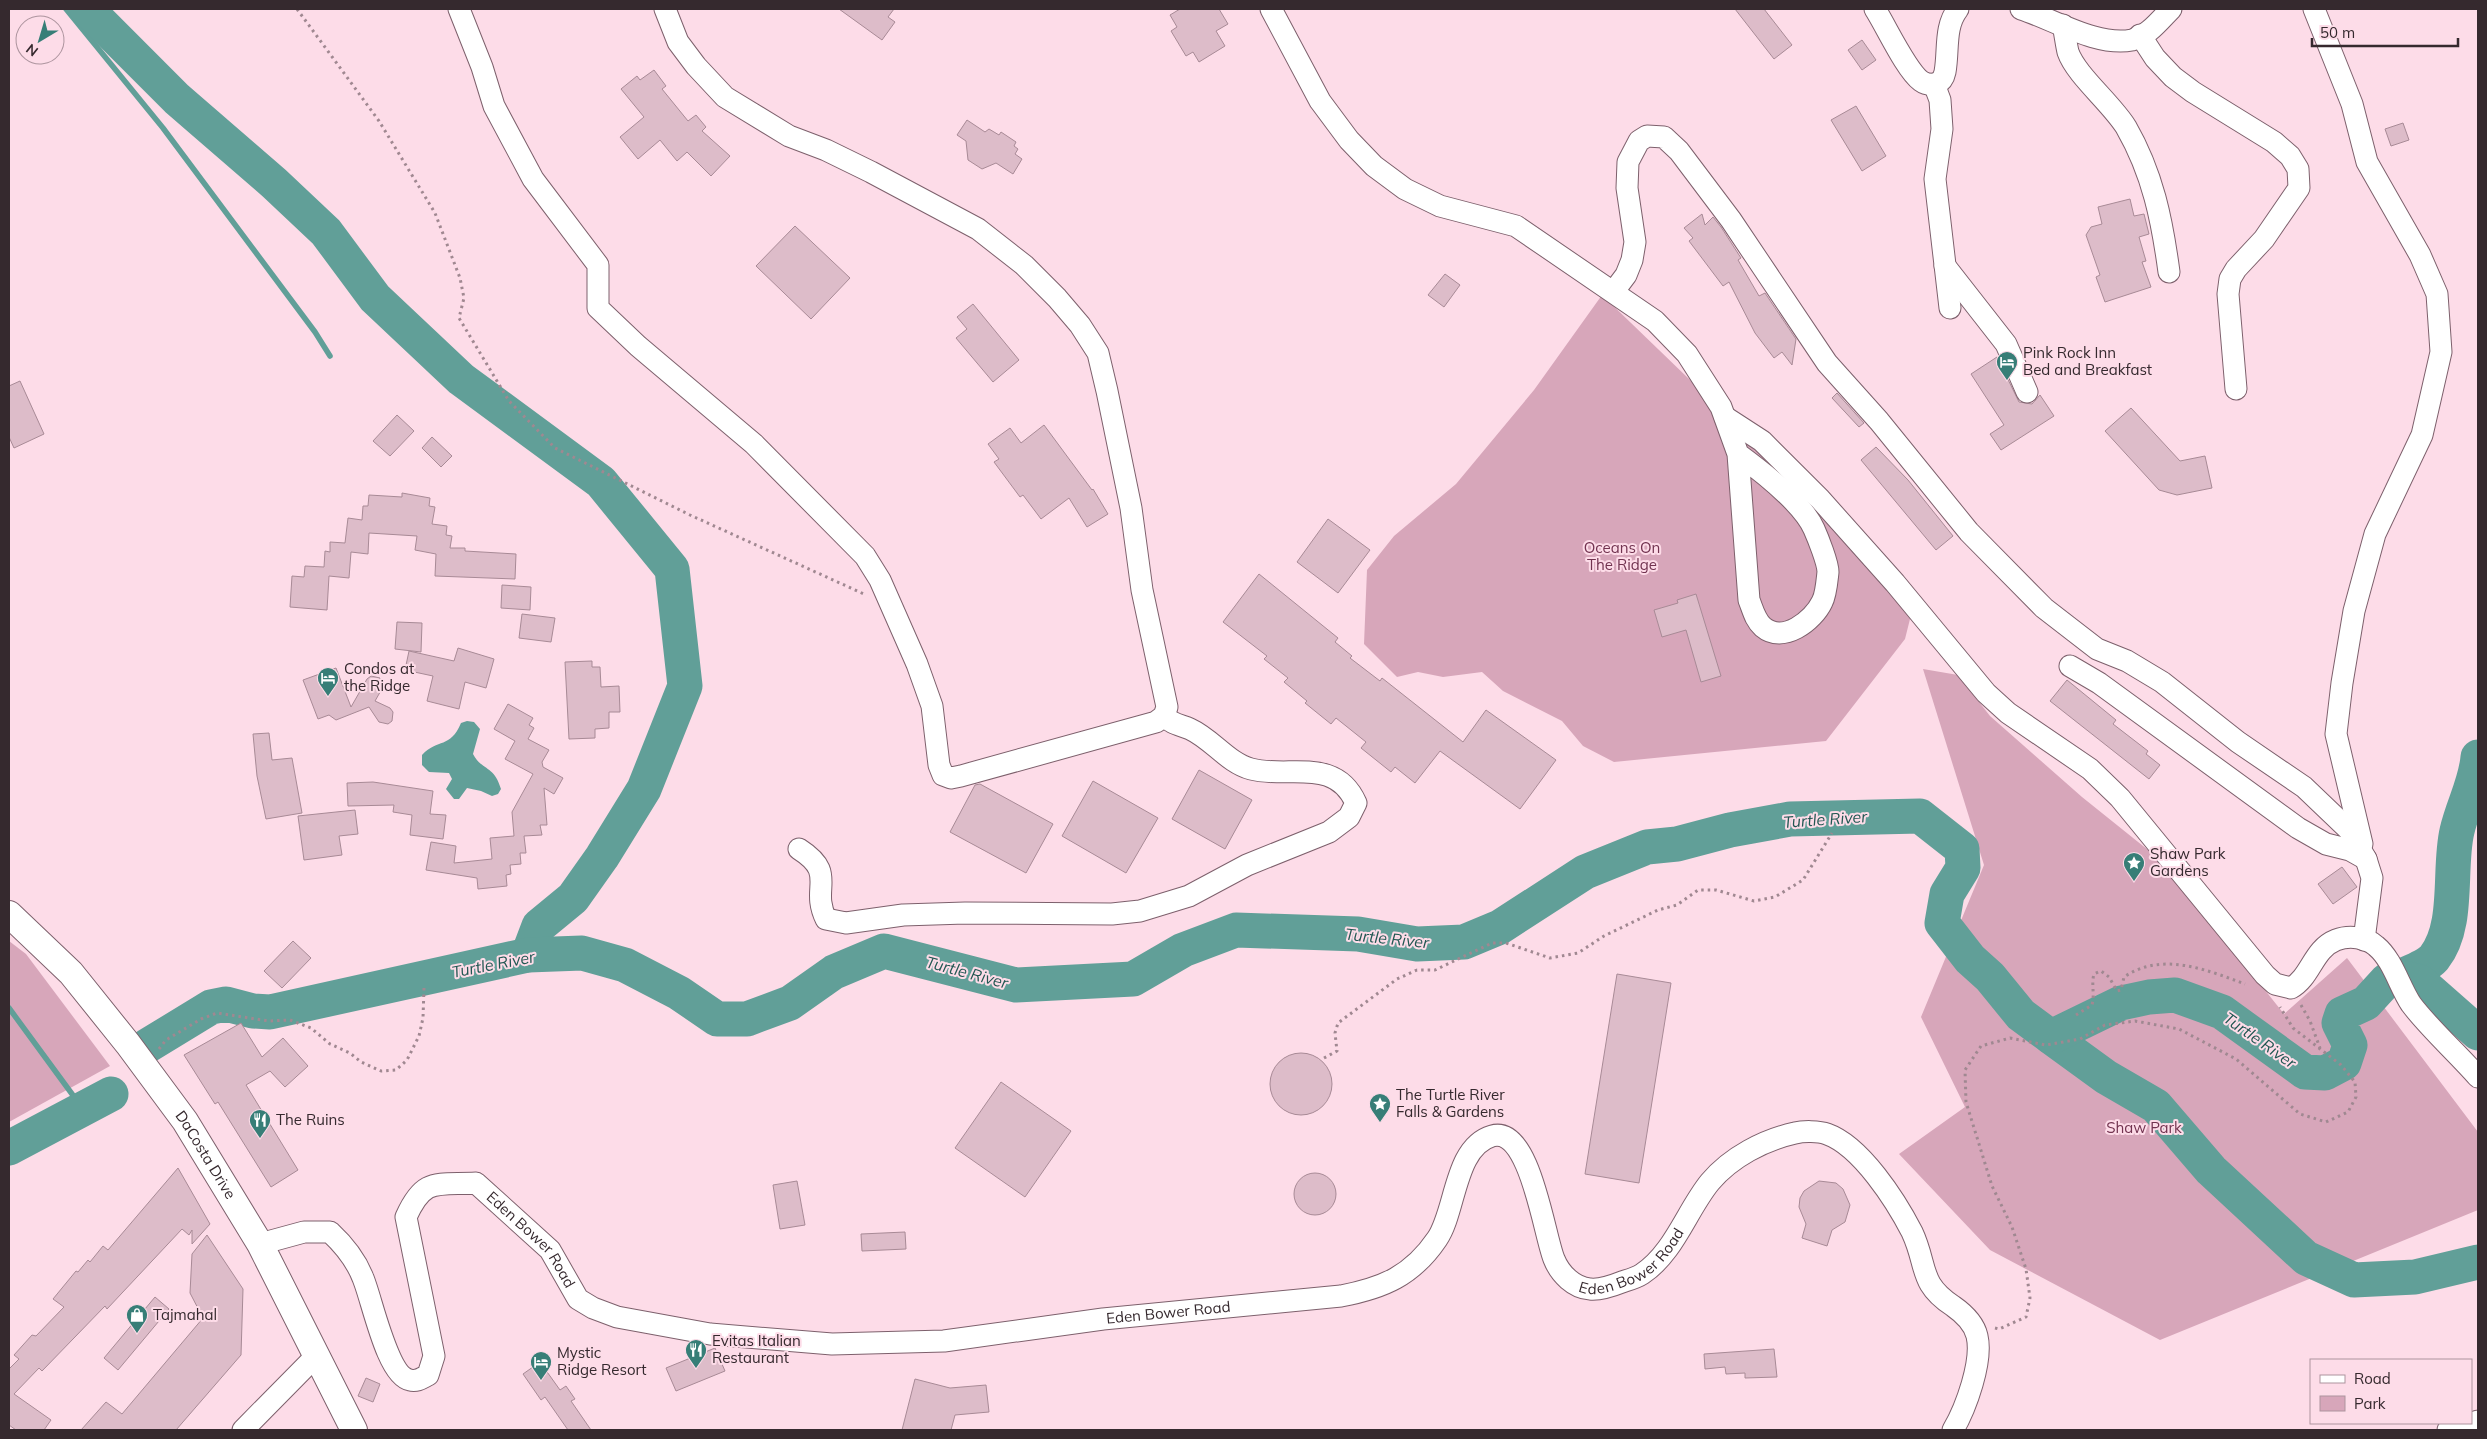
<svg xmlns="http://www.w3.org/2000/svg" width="2487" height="1439" font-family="Mulish,sans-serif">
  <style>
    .green { fill: #d7a6ba }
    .water { fill: #619f98 }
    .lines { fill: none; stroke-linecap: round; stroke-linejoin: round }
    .stream { stroke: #619f98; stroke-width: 5.5 }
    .river { stroke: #619f98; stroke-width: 35 }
    .building { fill: #ddbcc9; stroke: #a88a96 }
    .minor-casing { stroke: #7d606c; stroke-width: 23 }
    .major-casing { stroke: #7d606c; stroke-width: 28 }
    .path { stroke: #a08891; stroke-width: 3; stroke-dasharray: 2.5 4; stroke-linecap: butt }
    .minor { stroke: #fff; stroke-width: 21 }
    .major { stroke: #fff; stroke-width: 26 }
    .labels { text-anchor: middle; stroke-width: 4; stroke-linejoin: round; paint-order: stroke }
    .poi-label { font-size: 15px; fill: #35292e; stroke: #fddce8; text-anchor: start }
    .park-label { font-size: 15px; fill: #723350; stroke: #fddce8 }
    .street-label { font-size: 15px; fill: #35292e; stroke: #fddce8 }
    .water-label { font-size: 16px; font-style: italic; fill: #215752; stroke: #fddce8 }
  </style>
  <rect width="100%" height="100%" fill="#fddce8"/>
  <g class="green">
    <polygon points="1602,295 1805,491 1911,615 1905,639 1826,741 1614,762 1583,746 1562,721 1503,691 1482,672 1443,677 1418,672 1397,677 1364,644 1367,570 1394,536 1456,484 1534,390"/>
    <polygon points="1923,669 1958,675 1990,716 2082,797 2163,862 2284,1014 2347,958 2478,1132 2478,1210 2160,1340 1990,1250 1899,1154 1965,1107 1921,1017 1984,865"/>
    <polygon points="9,941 26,954 110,1066 9,1122"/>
  </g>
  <path class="water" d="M467 721 474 722 480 729 473 754C482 771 494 765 501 789L498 794 492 796 481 791 467 788 459 799H454L446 789 452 779 449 773 429 772 422 765V755C438 738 450 749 461 723Z"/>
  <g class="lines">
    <g class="stream">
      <polyline points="66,9 163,128 315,332 330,356"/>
      <polyline points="9,1008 83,1109"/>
    </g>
    <g class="river">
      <polyline points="87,9 177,99 274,183 326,232 375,298 461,379 601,482 672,569 685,686 644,789 602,857 573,898 539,926 528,955"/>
      <path d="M2400 977C2410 972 2427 966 2434 958 2460 925 2448 869 2457 831 2463 805 2476 783 2478 757"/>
      <polyline points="2051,1037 2106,1077 2156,1106 2211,1170 2306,1258 2354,1280 2415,1277 2478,1262"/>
      <polyline points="147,1046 211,1007 226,1004 253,1011 270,1012 528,955 582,953 625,965 679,993 717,1019 747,1019 790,1003 834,972 884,951 1016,985 1133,979 1183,950 1236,930 1358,934 1417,944 1464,942 1500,927 1585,872 1647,847 1677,844 1730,830 1790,819 1920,816 1962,849 1963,868 1947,894 1942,923 1970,959 1990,977 2021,1015 2051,1037 2121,1003 2149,997 2175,995 2222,1012 2305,1072 2325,1073 2344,1063 2350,1045 2339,1023 2342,1014 2366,1003 2387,980 2400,977 2420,982 2478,1033"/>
      <polyline points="9,1148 111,1094"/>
    </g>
  </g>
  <g class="building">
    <polygon points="839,9 894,9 888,17 895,22 882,40"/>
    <polygon points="1180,9 1219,9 1228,24 1216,31 1225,46 1199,62 1193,52 1186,56 1171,31 1177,27 1170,15"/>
    <polygon points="1735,9 1764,9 1792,45 1774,59"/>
    <polygon points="1862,40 1876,60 1862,70 1848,50"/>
    <polygon points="654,70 666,86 662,89 688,121 696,115 706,127 702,131 730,156 711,176 687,152 677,161 660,140 638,159 620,137 644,117 621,89 637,76 640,80"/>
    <polygon points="1856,106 1886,156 1862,171 1831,120"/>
    <polygon points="967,120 985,132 989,129 999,135 1001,132 1016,142 1014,146 1018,149 1015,154 1022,159 1013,174 996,163 982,169 968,160 966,141 957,135"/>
    <polygon points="2403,123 2409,140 2391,146 2385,129"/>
    <polygon points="2130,199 2134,216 2144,214 2149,234 2139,237 2146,261 2142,262 2151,287 2105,302 2096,277 2100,275 2086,235 2091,227 2102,224 2098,207"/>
    <polygon points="1702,214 1705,225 1713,217 1721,227 1741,258 1738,260 1759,296 1765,293 1796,339 1792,365 1782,352 1774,358 1755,333 1729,282 1723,286 1689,241 1693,238 1684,228"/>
    <polygon points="795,226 850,278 811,319 756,266"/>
    <polygon points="1445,274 1460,285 1444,307 1428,295"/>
    <polygon points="973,304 1019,360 993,382 956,338 967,329 957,317"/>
    <polygon points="1997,357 2019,402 2032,404 2040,395 2054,416 2001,450 1990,434 2004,425 1971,374"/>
    <polygon points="20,381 44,434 14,448 9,437 9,386"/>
    <polygon points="1837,393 1864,423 1859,427 1832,398"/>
    <polygon points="2131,408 2180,461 2205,456 2212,488 2177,495 2159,490 2105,431"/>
    <polygon points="397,415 414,431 390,456 373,441"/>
    <polygon points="1044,425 1092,490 1093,489 1108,514 1087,527 1069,498 1041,519 1023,495 1020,497 994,462 999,459 988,444 1010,428 1021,443"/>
    <polygon points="432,437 452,456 441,467 422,448"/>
    <polygon points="1876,447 1908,480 1953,536 1936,550 1861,460"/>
    <polygon points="402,493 430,498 429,506 435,507 432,524 447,526 446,535 452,536 450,548 465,548 465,551 516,554 515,579 435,576 436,554 415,550 417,536 369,533 368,554 351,552 349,578 329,576 327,610 290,607 292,576 304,577 305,566 324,567 325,551 330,552 330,542 345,543 348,518 362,520 363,506 368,506 369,495 402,497"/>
    <polygon points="1328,519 1370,550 1338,593 1297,562"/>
    <polygon points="1259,574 1338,638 1335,642 1352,656 1350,658 1380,681 1382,678 1463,742 1486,710 1556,760 1520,809 1440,751 1415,783 1395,767 1391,772 1361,748 1366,742 1336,718 1331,724 1305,703 1307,701 1284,682 1288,678 1264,659 1267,656 1223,622"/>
    <polygon points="502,585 531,587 530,610 501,608"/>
    <polygon points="1696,594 1721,676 1701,682 1686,630 1662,637 1654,610 1678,603 1677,600"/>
    <polygon points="522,614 555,618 551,642 519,638"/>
    <polygon points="397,622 422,623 421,652 395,649"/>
    <polygon points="458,648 494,659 486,688 465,682 459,709 427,701 433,676 405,670 409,651 454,661"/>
    <polygon points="592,661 592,667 600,667 601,687 619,686 620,712 609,712 609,728 595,729 595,738 569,739 565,662"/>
    <polygon points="336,668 351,707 367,679 371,676 380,678 383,687 375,701 390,708 393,712 392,721 388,724 379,722 369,707 336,720 329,715 318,719 303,680"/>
    <polygon points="2067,680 2116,720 2113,724 2148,751 2146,754 2160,765 2149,779 2050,701"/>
    <polygon points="508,704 533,718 529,725 534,728 528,739 549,750 542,762 543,767 563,778 554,794 544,788 547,825 540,825 542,835 524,836 526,853 520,853 521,864 510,865 511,874 506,875 507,886 478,889 477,878 426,870 431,842 456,846 454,863 492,859 490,838 514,836 512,812 533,774 505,759 515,741 494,729"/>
    <polygon points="269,733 272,760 292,758 302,813 266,819 257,776 253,734"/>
    <polygon points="1199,770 1252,800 1225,849 1172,819"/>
    <polygon points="1093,781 1158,818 1126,873 1062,836"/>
    <polygon points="373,782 433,791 430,814 446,815 443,839 410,835 412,815 393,812 394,805 348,806 347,783"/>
    <polygon points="980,784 1053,824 1026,873 950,832 975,785"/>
    <polygon points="355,810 358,834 339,836 342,855 304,860 298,816"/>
    <polygon points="2342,867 2357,887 2333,904 2318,884"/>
    <polygon points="293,941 311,958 282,988 264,971"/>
    <polygon points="1617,974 1671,983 1639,1183 1585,1174"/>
    <polygon points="241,1023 262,1057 283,1038 308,1066 285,1087 270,1071 246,1085 298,1170 271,1187 218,1102 215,1104 184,1055"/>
    <circle cx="1301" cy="1084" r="31"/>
    <polygon points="1001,1082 1071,1131 1025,1197 955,1148"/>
    <polygon points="178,1168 210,1224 192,1244 192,1230 189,1235 182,1229 107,1309 105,1306 42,1371 39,1368 14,1394 51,1420 44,1430 16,1430 9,1425 9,1369 19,1359 14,1355 32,1335 36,1336 64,1307 53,1299 76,1271 78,1272 88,1260 90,1262 103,1246 108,1250"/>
    <circle cx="1315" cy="1194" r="21"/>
    <polygon points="797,1181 805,1225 780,1229 773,1185"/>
    <polygon points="1819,1181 1836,1183 1843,1189 1850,1205 1845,1222 1832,1230 1827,1246 1802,1238 1806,1224 1799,1207 1800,1198 1804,1191"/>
    <polygon points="905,1232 906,1249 862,1251 861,1234"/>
    <polygon points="207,1235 243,1289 241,1355 176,1430 81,1430 106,1402 122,1414 203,1318 190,1293 192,1254"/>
    <polygon points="155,1297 169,1309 118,1370 104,1358"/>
    <polygon points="715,1348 725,1371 676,1391 666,1368"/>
    <polygon points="1774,1349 1777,1377 1745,1378 1745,1373 1726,1374 1725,1367 1705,1369 1704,1354"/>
    <polygon points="540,1362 560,1390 566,1386 575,1399 571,1401 591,1430 568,1430 545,1397 541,1400 523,1374"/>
    <polygon points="366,1378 380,1384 373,1402 358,1396"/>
    <polygon points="915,1379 950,1388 986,1385 989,1412 955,1415 951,1430 902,1430"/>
  </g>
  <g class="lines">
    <g class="minor-casing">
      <g id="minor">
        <polyline points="459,9 482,67 494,106 533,179 598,265 598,308 638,346 754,444 865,556 880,580 917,664 932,706 939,765 943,775 951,778 961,776 1156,722 1164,716 1167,707 1142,590 1131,508 1107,391 1098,353 1080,325 1057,298 1024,265 978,229 871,172 826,150 789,136 725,97 696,66 678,42 665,9"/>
        <path d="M1271 9 1320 101 1349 140 1374 166 1405 189 1440 206 1516 226 1655 321 1687 354 1721 407 1738 454 1749 600C1753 610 1755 620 1763 627 1783 644 1813 621 1822 602 1826 595 1827 581 1828 572 1828 563 1818 538 1814 529 1802 502 1761 471 1738 454"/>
        <path d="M1875 9C1886 26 1906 70 1921 81 1925 84 1930 85 1936 84 1941 82 1944 77 1945 72 1949 50 1944 27 1958 9"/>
        <path d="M2021 9C2053 19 2097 47 2132 40 2148 36 2160 20 2171 9"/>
        <polyline points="2314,9 2352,104 2367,162 2420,255 2437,294 2441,352 2422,435 2375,534 2354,611 2342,683 2336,734 2362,844"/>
        <path d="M2063 25C2065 34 2066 43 2068 52 2076 75 2111 103 2126 127 2153 174 2162 220 2169 272"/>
        <polyline points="2140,35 2155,58 2173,77 2193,92 2274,142 2290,156 2298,169 2299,188 2264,239 2236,269 2230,279 2228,294 2236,389"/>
        <polyline points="1934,84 1940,100 1942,129 1935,179 1950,308"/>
        <polyline points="1945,266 2006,344 2027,392"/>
        <polyline points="1614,291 1626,275 1632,260 1635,242 1627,188 1628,162 1639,141 1647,136 1664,137 1679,151 1731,220 1827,363 1879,421 1969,532 2044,608 2097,649 2127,661 2162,682 2238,742 2304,787 2349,830 2366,859 2372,878 2364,940"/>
        <path d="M1725 417 1762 441 1820 499 1895 583 1986 693 2008 713 2090 769 2120 798 2265 975 2275 984 2291 988C2311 977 2313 949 2336 940 2349 935 2366 937 2376 946 2393 960 2399 986 2411 1004 2428 1027 2458 1054 2478 1077"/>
        <polyline points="2070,666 2099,683 2298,828 2326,844 2350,850 2366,859"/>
        <path d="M799 849C838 874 810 887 826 919L846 923 903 915 965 913 1112 914 1140 911 1189 896 1247 865 1329 832 1349 817 1356 803C1335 756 1289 779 1251 769 1228 763 1212 739 1190 729 1181 725 1171 724 1164 716"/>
        <path id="s1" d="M260 1244 304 1232H330C344 1245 356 1260 363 1278 372 1299 387 1376 410 1380 417 1382 422 1378 428 1375L434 1356 406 1217C424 1177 436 1185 476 1183L550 1250 578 1299 593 1308 617 1317 710 1334 832 1344 944 1341 1103 1319 1341 1296C1383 1288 1412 1276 1437 1239 1456 1212 1454 1147 1492 1136 1530 1125 1544 1235 1554 1259 1560 1274 1574 1288 1590 1289 1600 1290 1612 1286 1622 1282 1628 1280 1636 1278 1642 1274 1674 1253 1687 1210 1710 1182 1731 1157 1764 1140 1795 1133 1803 1131 1819 1131 1827 1134 1861 1146 1896 1201 1912 1232 1928 1266 1918 1283 1953 1306 1963 1313 1974 1323 1977 1336 1983 1361 1966 1408 1953 1430"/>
        <polyline points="243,1430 315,1357"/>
        <polyline points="2448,1430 2478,1421"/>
      </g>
    </g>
    <g class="major-casing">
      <g id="major">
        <path id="s2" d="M9 914 71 973 128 1044 185 1121 260 1244 354 1430"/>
      </g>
    </g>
    <g class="path">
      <polyline points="297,9 379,121 435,213 460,278 464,298 459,318 509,401 555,448 690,515 864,594"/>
      <polyline points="2301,1005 2310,1021 2320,1048"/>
      <path d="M2076 1015 2092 1005C2095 994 2091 984 2094 974L2101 971 2109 977 2117 991 2121 990 2124 977C2162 951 2207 970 2245 984"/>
      <polyline points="159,1049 166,1040 201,1019 217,1013 269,1021 290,1020 311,1028 330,1044 350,1053 361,1062 381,1071 396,1070 407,1060 419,1036 423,1018 424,988"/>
      <polyline points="1324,1058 1337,1051 1335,1033 1338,1023 1397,979 1417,970 1435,970 1492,943 1506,943 1550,958 1578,953 1604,936 1658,910 1677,905 1698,890 1716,890 1754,901 1775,897 1803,880 1832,833"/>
      <polyline points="1995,1328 1999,1329 2026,1317 2030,1298 2026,1269 2012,1227 1992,1186 1966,1102 1965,1070 1981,1046 2010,1038 2046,1045 2080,1039 2105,1025 2135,1021 2179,1029 2236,1059 2300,1114 2326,1122 2348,1112 2356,1097 2355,1082 2341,1065 2293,1028 2280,1007"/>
    </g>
    <use href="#minor" class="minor"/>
    <use href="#major" class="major"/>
  </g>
  <defs>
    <g id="hotel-pin" transform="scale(1.125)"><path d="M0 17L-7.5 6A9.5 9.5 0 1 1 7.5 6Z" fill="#377e77" stroke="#fddce8"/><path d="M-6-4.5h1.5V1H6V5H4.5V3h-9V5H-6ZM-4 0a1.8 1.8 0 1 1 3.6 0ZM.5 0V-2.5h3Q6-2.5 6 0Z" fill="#fff"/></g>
    <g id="sight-pin" transform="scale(1.125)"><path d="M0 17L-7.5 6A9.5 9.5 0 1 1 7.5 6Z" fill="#377e77" stroke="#fddce8"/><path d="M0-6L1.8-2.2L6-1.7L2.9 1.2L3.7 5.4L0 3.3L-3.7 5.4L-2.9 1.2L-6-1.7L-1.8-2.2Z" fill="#fff"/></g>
    <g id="restaurant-pin" transform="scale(1.125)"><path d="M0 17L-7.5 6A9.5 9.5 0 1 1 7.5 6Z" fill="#377e77" stroke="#fddce8"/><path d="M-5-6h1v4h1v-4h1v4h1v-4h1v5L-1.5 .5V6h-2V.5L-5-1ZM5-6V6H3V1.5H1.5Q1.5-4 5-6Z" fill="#fff"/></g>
    <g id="shop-pin" transform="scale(1.125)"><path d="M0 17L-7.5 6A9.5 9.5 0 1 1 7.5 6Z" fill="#377e77" stroke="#fddce8"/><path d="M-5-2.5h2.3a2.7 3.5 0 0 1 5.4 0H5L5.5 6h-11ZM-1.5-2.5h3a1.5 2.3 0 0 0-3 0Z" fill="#fff"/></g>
  </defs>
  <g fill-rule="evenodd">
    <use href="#hotel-pin" x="2007" y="362"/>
    <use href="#hotel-pin" x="328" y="678"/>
    <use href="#sight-pin" x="2134" y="863"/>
    <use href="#sight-pin" x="1380" y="1104"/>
    <use href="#restaurant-pin" x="260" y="1120"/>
    <use href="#shop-pin" x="137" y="1315"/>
    <use href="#restaurant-pin" x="696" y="1350"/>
    <use href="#hotel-pin" x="541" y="1362"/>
  </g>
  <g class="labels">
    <g class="poi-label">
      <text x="2023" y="358">Pink Rock Inn<tspan x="2023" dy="17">Bed and Breakfast</tspan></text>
      <text x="344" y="674">Condos at<tspan x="344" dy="17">the Ridge</tspan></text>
      <text x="2150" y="859">Shaw Park<tspan x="2150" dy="17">Gardens</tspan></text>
      <text x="1396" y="1100">The Turtle River<tspan x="1396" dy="17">Falls &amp; Gardens</tspan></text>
      <text x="276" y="1125">The Ruins</text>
      <text x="153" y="1320">Tajmahal</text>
      <text x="712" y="1346">Evitas Italian<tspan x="712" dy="17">Restaurant</tspan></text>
      <text x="557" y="1358">Mystic<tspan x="557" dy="17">Ridge Resort</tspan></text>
    </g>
    <g class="park-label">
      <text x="1622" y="553">Oceans On<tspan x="1622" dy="17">The Ridge</tspan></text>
      <text x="2144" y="1133">Shaw Park</text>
    </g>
    <g class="street-label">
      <text dy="5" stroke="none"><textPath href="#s2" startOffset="312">DaCosta Drive</textPath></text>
      <text dy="5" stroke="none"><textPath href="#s1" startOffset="590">Eden Bower Road</textPath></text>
      <text dy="5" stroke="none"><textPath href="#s1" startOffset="1922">Eden Bower Road</textPath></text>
      <text dy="5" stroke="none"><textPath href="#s1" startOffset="1265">Eden Bower Road</textPath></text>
    </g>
    <g class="water-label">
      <text transform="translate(1825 819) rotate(-4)" y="6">Turtle River</text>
      <text transform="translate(1387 938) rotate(6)" y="6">Turtle River</text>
      <text transform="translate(493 964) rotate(-11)" y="6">Turtle River</text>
      <text transform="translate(967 972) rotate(15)" y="6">Turtle River</text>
      <text transform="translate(2260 1040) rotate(35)" y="6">Turtle River</text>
    </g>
  </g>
  <rect width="2487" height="1439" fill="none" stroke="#35292e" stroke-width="20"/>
  <rect x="2310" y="1359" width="162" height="65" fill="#fddce8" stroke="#ad949e"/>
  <rect x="2320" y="1375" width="25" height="8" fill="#ffffff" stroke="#ad949e"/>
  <text x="2354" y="1384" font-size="15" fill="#35292e">Road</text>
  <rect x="2320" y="1396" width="25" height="15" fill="#d7a6ba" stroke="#ad949e"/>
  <text x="2354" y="1409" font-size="15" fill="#35292e">Park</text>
  <g transform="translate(40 40) rotate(218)"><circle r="24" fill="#fddce8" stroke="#ad949e"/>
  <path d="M0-4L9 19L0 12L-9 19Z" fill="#377e77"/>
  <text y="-8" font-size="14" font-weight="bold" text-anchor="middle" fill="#35292e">N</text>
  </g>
  <path d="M2312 38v8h146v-8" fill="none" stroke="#35292e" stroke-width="2.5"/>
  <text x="2320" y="38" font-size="15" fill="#35292e" stroke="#fddce8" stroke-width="4" paint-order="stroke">50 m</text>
</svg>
